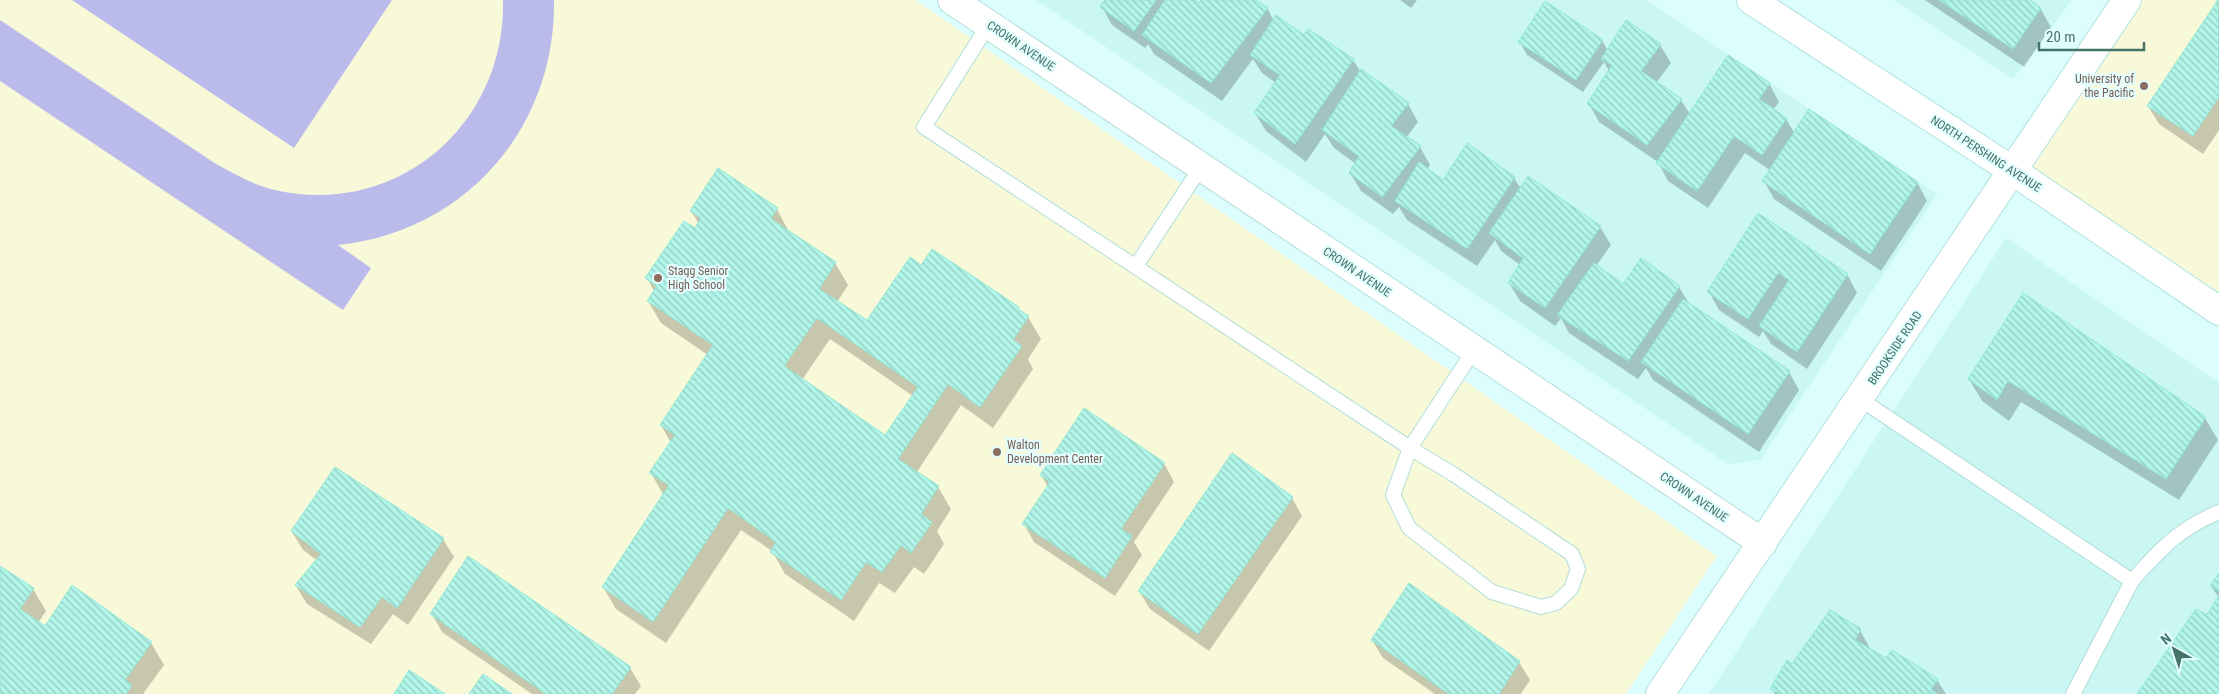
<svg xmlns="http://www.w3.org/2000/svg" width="2219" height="694" font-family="'Roboto Condensed',sans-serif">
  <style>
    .residential { fill: #caf6f4 }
    .education { fill: #f8f9d9 }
    .grass { fill: #bbbbeb }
    .shadow { fill: #0003; fill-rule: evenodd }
    .building { fill: url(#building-back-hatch); stroke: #91e8d7; fill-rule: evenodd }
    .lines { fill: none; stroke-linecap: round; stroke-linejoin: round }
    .lane-casing { stroke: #b3ddd8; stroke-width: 16 }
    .street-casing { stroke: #b3ddd8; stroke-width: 30 }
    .secondary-casing { stroke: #b1e2dd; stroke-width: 30 }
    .lane { stroke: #fff; stroke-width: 14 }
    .street { stroke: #fff; stroke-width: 28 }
    .secondary { stroke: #fff; stroke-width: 28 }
    .education-dot { fill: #8d6e63; stroke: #e4feff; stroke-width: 2 }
    .labels { text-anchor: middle; stroke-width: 4.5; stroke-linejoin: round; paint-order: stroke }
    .street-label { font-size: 12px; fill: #447469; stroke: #e4feff }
    .education-label { font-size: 12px; fill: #785e54; stroke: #e4feff; text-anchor: start }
  </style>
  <defs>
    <pattern id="building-back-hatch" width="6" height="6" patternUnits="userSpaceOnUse" patternTransform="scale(1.25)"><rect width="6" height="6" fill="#b2f5e9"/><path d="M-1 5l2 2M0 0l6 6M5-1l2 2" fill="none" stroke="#92cbc1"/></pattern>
  </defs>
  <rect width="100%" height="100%" fill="#dcfdfe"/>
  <g class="residential">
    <polygon points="1036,0 1646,0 1937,194 1760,460 1728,464"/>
    <polygon points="1894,0 2072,0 2013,79"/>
    <polygon points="2006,238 2219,383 2219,694 1709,694"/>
  </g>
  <g class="education">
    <polygon points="0,0 916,0 1717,556 1626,694 0,694"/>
    <polygon points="2124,0 2219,0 2219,292 2013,171"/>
  </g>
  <g class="grass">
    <polygon points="72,0 392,0 294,148"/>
    <path d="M503 0H554C556 127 466 232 338 245L371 268 343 310 0 81V20L216 164C235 174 253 185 275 190 398 218 506 124 503 0Z"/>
  </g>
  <g class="shadow">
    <polygon points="1107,0 1193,0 1199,5 1203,0 1254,0 1267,8 1274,21 1353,60 1361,72 1408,104 1418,122 1406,138 1420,147 1430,165 1427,170 1444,182 1514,178 1521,189 1600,227 1611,245 1596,266 1623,286 1679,287 1690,305 1789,372 1799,390 1759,452 1653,380 1646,368 1638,379 1569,333 1561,318 1555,326 1520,301 1509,283 1520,265 1501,251 1495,240 1477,266 1407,220 1399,207 1393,214 1361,191 1350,173 1356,164 1334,148 1325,134 1306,162 1266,131 1255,113 1276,83 1262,73 1253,59 1222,101 1154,54 1148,44 1145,48 1112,25 1102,7"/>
    <polygon points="1400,0 1417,0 1411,8"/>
    <polygon points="1925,0 2028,0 2040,8 2051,27 2024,67"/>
    <polygon points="2219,0 2219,130 2203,154 2159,124 2148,106"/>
    <polygon points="1627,22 1660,45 1671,63 1656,83 1681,100 1690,114 1769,83 1779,102 1773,110 1786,119 1795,134 1917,182 1927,201 1881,271 1774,199 1764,181 1771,171 1745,153 1708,208 1668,181 1658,162 1599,122 1589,104 1609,71 1604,62 1583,92 1527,55 1520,42 1602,40 1608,51"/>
    <path d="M777 209 789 232 835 263 848 285 837 302 868 322 922 266 1018 308 1020 312 1028 317 1041 339 1028 359 1033 369 993 428 961 405 917 472 938 487 951 509 937 531 944 544 924 574 914 567 895 593 879 583 854 621 785 574 772 551 741 530 666 643 616 609 603 587 664 496 651 473 671 443 661 425 708 355 661 323 648 301 654 291 647 278 695 230 699 224 691 211ZM830 339 913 396 885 437 802 380Z"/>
    <polygon points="1759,215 1847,274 1857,293 1807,369 1771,344 1763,331 1759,337 1719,310 1709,292"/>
    <polygon points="2023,295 2205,418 2218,440 2179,500 2021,402 2009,421 1982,401 1969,379"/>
    <polygon points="1164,463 1174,482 1134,542 1142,555 1115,596 1034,542 1024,524 1048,487 1041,475"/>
    <polygon points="1292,498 1302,516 1209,651 1150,609 1139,591"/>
    <polygon points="292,532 443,539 454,557 408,625 393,614 371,644 307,604 296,586 318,561 303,550"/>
    <polygon points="0,567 33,589 46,611 38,623 45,628 151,643 164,665 143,694 0,694"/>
    <polygon points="2219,575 2219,694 2138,694 2207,617 2219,598 2211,586"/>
    <polygon points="432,614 630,668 641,686 635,694 532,694 442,632"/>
    <polygon points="1860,630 1872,652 1886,660 1937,680 1946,694 1775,694 1772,688 1793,666"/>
    <polygon points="1372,640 1519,662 1530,680 1521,694 1435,694 1383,658"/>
  </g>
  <g class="building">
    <polygon points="1105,0 1156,0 1134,31 1100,7"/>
    <polygon points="1165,0 1195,0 1199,3 1201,0 1256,0 1268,8 1211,83 1142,35"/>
    <polygon points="1939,0 2030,0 2041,8 2013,49"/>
    <polygon points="2218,0 2219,97 2193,136 2147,106"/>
    <polygon points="1545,1 1603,40 1576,80 1518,42"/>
    <polygon points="1276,15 1304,35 1308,29 1354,59 1295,144 1254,113 1280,75 1250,55"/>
    <polygon points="1626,20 1661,44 1641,71 1682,99 1647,145 1587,104 1612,65 1601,59"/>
    <polygon points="1728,55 1770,83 1759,99 1787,118 1762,155 1734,136 1697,191 1656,163"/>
    <polygon points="1361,69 1409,103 1391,126 1421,146 1382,197 1349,173 1359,156 1322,130"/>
    <polygon points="1809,109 1918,182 1870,254 1762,181"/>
    <polygon points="1467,143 1515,177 1467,249 1395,201 1419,162 1443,180"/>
    <path d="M718 168 778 208 771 219 836 262 819 289 867 320 910 257 921 265 932 249 1019 307 1018 309 1029 316 1013 340 1022 346 980 407 948 384 898 459 939 486 921 514 932 522 911 553 901 545 882 572 866 562 841 600 770 552 776 542 728 508 653 622 602 587 669 485 649 473 675 435 660 425 713 345 647 301 657 286 645 278 684 221 695 228 701 218 690 211ZM817 318 918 387 885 435 784 366Z"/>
    <polygon points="1528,176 1601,226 1545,308 1508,283 1523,258 1489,233"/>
    <polygon points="1758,213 1848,274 1797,352 1759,326 1789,280 1778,273 1748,319 1707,292"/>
    <polygon points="1641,258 1680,286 1628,361 1557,315 1594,263 1623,284"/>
    <polygon points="2023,293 2206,417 2166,479 2008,381 1997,400 1968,379"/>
    <polygon points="1683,299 1790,371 1748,434 1641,362"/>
    <polygon points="1084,408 1165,463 1121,529 1132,536 1105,578 1022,524 1050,482 1040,475"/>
    <polygon points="1232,453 1293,497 1198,634 1138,591"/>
    <polygon points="335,467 444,538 397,608 382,597 360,627 295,585 321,554 291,531"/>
    <polygon points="468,556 631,667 612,694 546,694 430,614"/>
    <polygon points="0,566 34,588 20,609 45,626 72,585 152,642 125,680 132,685 126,694 0,694"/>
    <polygon points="2219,573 2219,591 2210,586"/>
    <polygon points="1409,583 1520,661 1499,694 1449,694 1371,640"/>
    <polygon points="2219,595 2219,694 2137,694 2196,609 2207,615"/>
    <polygon points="1830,610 1861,629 1855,640 1886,658 1892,650 1938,679 1931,690 1938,694 1780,694 1770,689 1787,660 1792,664"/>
    <polygon points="409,670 445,694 394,694"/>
    <polygon points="483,674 512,694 469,694"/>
  </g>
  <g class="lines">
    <g class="lane-casing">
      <g id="lane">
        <polyline points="989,24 924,127 1410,448 1474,350"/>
        <polyline points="1136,266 1201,167"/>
        <path d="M1860 399 2132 581C2159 550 2180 528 2219 512"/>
        <polygon points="1410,448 1453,474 1572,554 1578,569 1571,589 1556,603 1541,607 1492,592 1409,528 1393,495"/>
        <polyline points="2073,694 2132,581"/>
      </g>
    </g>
    <g class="street-casing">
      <polyline id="street" points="952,0 1763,543"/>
    </g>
    <g class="secondary-casing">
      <g id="secondary">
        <polyline points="1751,0 2013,171 2219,311"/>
        <polyline points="1660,694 2127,0"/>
      </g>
    </g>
    <use href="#lane" class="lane"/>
    <use href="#street" class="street"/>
    <use href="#secondary" class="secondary"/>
  </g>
  <g class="education-dot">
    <circle cx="2144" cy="86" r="5"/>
    <circle cx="658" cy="278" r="5"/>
    <circle cx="997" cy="452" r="5"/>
  </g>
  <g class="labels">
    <g class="street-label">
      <text transform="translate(1021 46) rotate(34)" y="4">CROWN AVENUE</text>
      <text transform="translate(1986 154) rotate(33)" y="4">NORTH PERSHING AVENUE</text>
      <text transform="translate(1357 272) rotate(34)" y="4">CROWN AVENUE</text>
      <text transform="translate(1895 348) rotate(-56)" y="4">BROOKSIDE ROAD</text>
      <text transform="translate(1694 497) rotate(34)" y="4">CROWN AVENUE</text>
    </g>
    <g class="education-label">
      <text x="2134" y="83" text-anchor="end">University of<tspan x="2134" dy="14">the Pacific</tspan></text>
      <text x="668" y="275">Stagg Senior<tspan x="668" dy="14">High School</tspan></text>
      <text x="1007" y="449">Walton<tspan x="1007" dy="14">Development Center</tspan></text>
    </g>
  </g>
  <g transform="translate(2174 649) rotate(321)" stroke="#e4feff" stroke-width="4" paint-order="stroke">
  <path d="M0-4L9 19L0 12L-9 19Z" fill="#447469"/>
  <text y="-8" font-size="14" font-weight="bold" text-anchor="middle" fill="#447469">N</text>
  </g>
  <path d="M2039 42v8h105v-8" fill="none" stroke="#447469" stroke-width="2.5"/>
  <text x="2046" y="42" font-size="15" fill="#447469" stroke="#e4feff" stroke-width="4" paint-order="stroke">20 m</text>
</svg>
